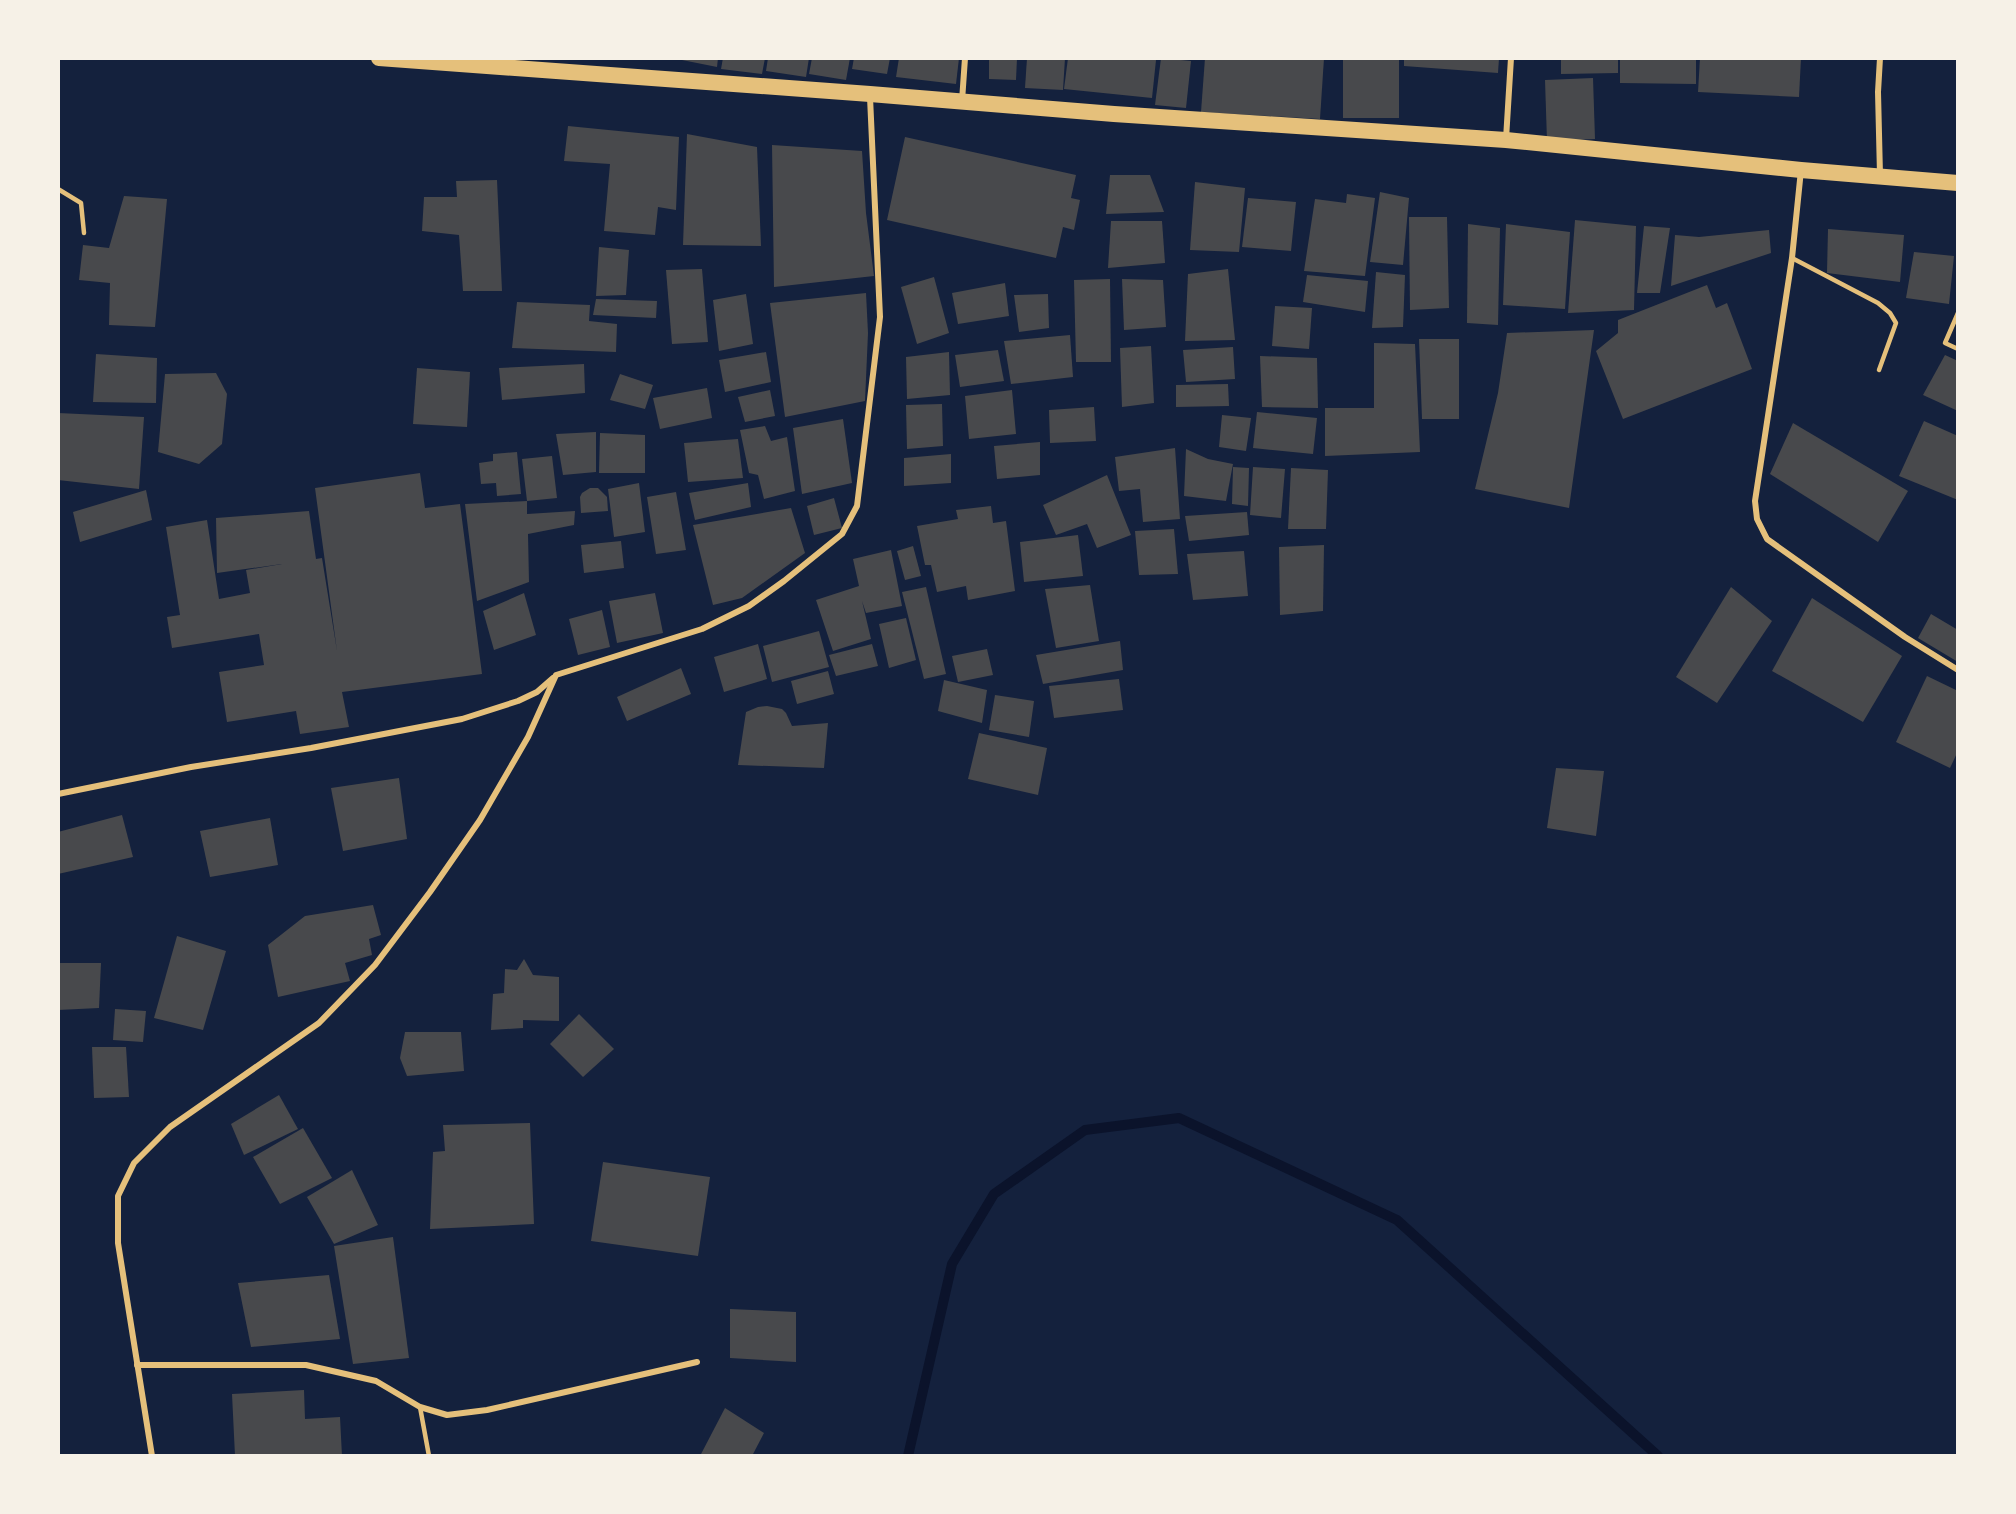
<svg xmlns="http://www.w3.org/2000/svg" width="2016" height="1514" font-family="'Playfair Display',serif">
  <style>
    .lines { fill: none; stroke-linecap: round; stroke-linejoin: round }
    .stream { stroke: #0b132b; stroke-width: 10 }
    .building { fill: #48494c }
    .service { stroke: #e5c07b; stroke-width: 4.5 }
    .minor { stroke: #e5c07b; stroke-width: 6 }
    .trunk { stroke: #e5c07b; stroke-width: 16 }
  </style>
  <rect width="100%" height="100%" fill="#14213d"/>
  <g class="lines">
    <polyline class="stream" points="908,1456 952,1264 994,1194 1085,1130 1179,1118 1397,1220 1658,1456"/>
  </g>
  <g class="building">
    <polygon points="672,58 718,58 717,67"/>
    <polygon points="723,58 765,58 762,74 721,69"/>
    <polygon points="768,58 809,58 806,77 766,71"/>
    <polygon points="812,58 850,58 846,80 809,74"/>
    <polygon points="854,58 890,58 887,74 852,69"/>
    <polygon points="899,58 959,58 956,84 896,77"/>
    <polygon points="989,58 1017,58 1016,80 989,79"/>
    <polygon points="1027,58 1065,58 1063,90 1025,88"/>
    <polygon points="1068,58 1137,58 1156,60 1152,98 1064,89"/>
    <polygon points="1161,58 1191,61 1186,108 1155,105"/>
    <polygon points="1205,58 1324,58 1320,119 1201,112"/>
    <rect x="1343" y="58" width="56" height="60"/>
    <polygon points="1404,58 1499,58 1498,73 1404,66"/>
    <polygon points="1561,58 1618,58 1618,73 1561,74"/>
    <polygon points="1620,58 1696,58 1696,84 1620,83"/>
    <polygon points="1700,58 1801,58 1799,97 1698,92"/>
    <polygon points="1593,78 1595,139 1547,141 1545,80"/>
    <polygon points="568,126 679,137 676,210 658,207 655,235 604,231 610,164 564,161"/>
    <polygon points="687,134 757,147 761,246 683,245"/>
    <polygon points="905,137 1076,175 1071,198 1080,200 1074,230 1063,227 1056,258 887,220"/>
    <polygon points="772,145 862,151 866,213 874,276 774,287"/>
    <polygon points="1110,175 1150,175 1164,212 1106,214"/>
    <polygon points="497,180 502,291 463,291 459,235 422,231 424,197 457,197 456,181"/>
    <polygon points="1195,182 1245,188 1239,252 1190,250"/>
    <polygon points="1380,192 1409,198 1403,265 1370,262"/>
    <polygon points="1347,194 1375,198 1365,276 1304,271 1315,199 1346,203"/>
    <polygon points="124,196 167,199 155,327 109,325 110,283 79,280 83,245 109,248"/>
    <polygon points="1248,198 1296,202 1291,251 1242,247"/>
    <polygon points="1409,217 1447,217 1449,308 1410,310"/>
    <polygon points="1575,220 1636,226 1634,310 1568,313"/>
    <polygon points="1111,221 1162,221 1165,263 1108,268"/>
    <polygon points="1468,224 1500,228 1498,325 1467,323"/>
    <polygon points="1506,224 1570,232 1565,309 1503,305"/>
    <polygon points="1644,226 1670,228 1660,293 1637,293"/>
    <polygon points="1828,229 1904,235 1900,282 1827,273"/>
    <polygon points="1769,230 1771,253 1671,286 1675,235 1699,237"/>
    <polygon points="599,247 629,250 626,295 596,296"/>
    <polygon points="1914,252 1954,256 1949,304 1906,298"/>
    <polygon points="702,269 708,342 672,344 666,270"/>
    <polygon points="1228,269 1235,340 1185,341 1188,274"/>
    <polygon points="1376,272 1405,275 1403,327 1372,328"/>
    <polygon points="1307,275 1368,281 1365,312 1303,302"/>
    <polygon points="934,277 949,333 917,344 901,287"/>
    <polygon points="1110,279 1111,362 1076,362 1074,280"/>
    <polygon points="1122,279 1163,280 1166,327 1124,330"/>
    <polygon points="1005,283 1009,316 958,324 952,293"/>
    <polygon points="1707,285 1716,308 1727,303 1752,369 1623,419 1596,351 1618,333 1618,320"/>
    <polygon points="866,293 868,333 865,401 785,417 770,303"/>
    <polygon points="746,294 753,344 719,351 713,300"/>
    <polygon points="1048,294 1049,328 1019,332 1014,295"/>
    <polygon points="596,299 657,301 656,318 593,315"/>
    <polygon points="517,302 590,305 589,321 617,324 616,352 512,348"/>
    <polygon points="1275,306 1312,308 1309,349 1272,346"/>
    <polygon points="1594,330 1569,508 1475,489 1498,393 1507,333"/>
    <polygon points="1070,335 1073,377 1011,384 1004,341"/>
    <polygon points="1419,339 1459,339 1459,419 1422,419"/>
    <polygon points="1374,343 1415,344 1420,452 1325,456 1325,408 1374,408"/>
    <polygon points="1151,346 1154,403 1122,407 1120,348"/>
    <polygon points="1233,347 1235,379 1186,382 1183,350"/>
    <polygon points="998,350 1004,381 960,387 955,355"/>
    <polygon points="766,352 771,382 725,392 719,360"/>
    <polygon points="949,352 950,395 907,399 906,357"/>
    <polygon points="96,354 157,358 156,403 93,402"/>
    <polygon points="1945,355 1958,361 1958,411 1923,395"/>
    <polygon points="1260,356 1317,358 1318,408 1262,407"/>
    <polygon points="584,364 585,393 502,400 499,368"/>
    <polygon points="417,368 470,372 467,427 413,424"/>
    <polygon points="216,373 227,394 222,444 199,464 158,452 165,374"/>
    <polygon points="620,374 653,385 645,409 610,400"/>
    <polygon points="1228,384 1229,406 1176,407 1176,385"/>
    <polygon points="707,388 712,418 660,429 653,398"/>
    <polygon points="770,390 775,416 745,422 738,397"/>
    <polygon points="1012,390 1016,434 969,439 965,396"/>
    <polygon points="942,404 943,446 907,449 906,405"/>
    <polygon points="1094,407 1096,441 1050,443 1049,410"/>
    <polygon points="1257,412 1317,418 1313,454 1253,448"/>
    <polygon points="58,413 144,417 139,489 58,480"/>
    <polygon points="1222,415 1251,418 1246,451 1219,447"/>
    <polygon points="843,419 852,483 802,494 793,428"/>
    <polygon points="1924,421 1958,436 1958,500 1899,476"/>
    <polygon points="1793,423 1908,491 1878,542 1770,474"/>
    <polygon points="765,426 771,441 787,437 795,491 764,499 758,475 749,473 740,430"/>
    <polygon points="596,432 596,472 563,475 556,434"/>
    <polygon points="600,433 645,435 645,473 599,473"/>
    <polygon points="738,439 743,478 688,482 684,443"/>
    <polygon points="1040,442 1040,475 997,479 994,446"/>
    <polygon points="1175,448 1180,519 1143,522 1140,489 1119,491 1115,457"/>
    <polygon points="1186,449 1208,459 1233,464 1226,501 1184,496"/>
    <polygon points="517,452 521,494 497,496 496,483 481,484 479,463 493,461 493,454"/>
    <polygon points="951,454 951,483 904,486 904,458"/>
    <polygon points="552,456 557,498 527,501 527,514 575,511 574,525 528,534 529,582 477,601 465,504 527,501 522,459"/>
    <polygon points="1233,467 1249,468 1248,506 1232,504"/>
    <polygon points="1253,467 1285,469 1281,518 1250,515"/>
    <polygon points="1291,468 1328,470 1326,529 1288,529"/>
    <polygon points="420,473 425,508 460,504 482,674 342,692 349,727 300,734 296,711 227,722 219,672 264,665 259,634 172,648 167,617 180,615 166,527 207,520 219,599 250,593 246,570 282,564 217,573 216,518 309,511 316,559 322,558 337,651 315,488"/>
    <polygon points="1107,475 1131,535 1097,548 1087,524 1056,535 1043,505"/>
    <polygon points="639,483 645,532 614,537 608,489"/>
    <polygon points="748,483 751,507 695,520 689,493"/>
    <polygon points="590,488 598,488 607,497 608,511 581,513 580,497 582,493"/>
    <polygon points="146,490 152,520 80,542 73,512"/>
    <polygon points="676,492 686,550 656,554 647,497"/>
    <polygon points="834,498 842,528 814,535 807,506"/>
    <polygon points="991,506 993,523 1006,521 1015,591 968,600 966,586 937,592 931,565 925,565 917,526 958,519 956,510"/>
    <polygon points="791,508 805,553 742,598 713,605 693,525"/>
    <polygon points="1247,512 1249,535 1189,541 1185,516"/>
    <polygon points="1174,529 1178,574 1139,575 1135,531"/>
    <polygon points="1078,535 1083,576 1024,582 1020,542"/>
    <polygon points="621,541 624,568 584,573 581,545"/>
    <polygon points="1324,545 1323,611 1280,615 1279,547"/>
    <polygon points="913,546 921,576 905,580 897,551"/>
    <polygon points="891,550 902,606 866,613 862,601 871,639 833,651 816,600 859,586 853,559"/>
    <polygon points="1244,551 1248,596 1193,600 1187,554"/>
    <polygon points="1090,585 1099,641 1056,648 1045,589"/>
    <polygon points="926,587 946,674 924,679 902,592"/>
    <polygon points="1731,587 1772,621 1717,703 1676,677"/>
    <polygon points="524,593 536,635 494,650 483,611"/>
    <polygon points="655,593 663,633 617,643 609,601"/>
    <polygon points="1812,598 1902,656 1863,722 1772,671"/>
    <polygon points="602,610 610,647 578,655 569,619"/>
    <polygon points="1931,614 1958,630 1958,662 1918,638"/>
    <polygon points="906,618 916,660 889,668 879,624"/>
    <polygon points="819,631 829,667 772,682 763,646"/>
    <polygon points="1120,641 1123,670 1043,684 1036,655"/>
    <polygon points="758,644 767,679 724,692 714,657"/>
    <polygon points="872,644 878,666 836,676 829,655"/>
    <polygon points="987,649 993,675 958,682 952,656"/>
    <polygon points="681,668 691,694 627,721 617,697"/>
    <polygon points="828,671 834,694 797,704 791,681"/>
    <polygon points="1927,676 1958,691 1958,751 1950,768 1896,742"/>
    <polygon points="1119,679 1123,710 1054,718 1049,686"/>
    <polygon points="944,680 987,690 982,723 938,711"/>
    <polygon points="995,695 1034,701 1029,737 989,730"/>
    <polygon points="767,706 782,709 786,713 792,726 828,723 824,768 738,765 746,712 758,707"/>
    <polygon points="979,733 1047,748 1038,795 968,779"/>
    <polygon points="1556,768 1604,771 1596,836 1547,828"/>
    <polygon points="399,778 407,839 343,851 331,788"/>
    <polygon points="122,815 133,857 58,874 58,832"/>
    <polygon points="270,818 278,865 210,877 200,831"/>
    <polygon points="373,905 381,935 369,939 372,955 345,963 350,981 278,997 268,945 305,916"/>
    <polygon points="177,936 226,951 203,1030 154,1018"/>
    <polygon points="524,959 533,975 559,977 559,1021 523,1020 523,1028 491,1030 493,994 504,993 505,969 517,970"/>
    <polygon points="58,963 101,963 99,1008 58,1010"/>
    <polygon points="115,1009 146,1011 143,1042 113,1040"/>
    <polygon points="579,1014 614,1049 583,1077 550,1044"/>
    <polygon points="405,1032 461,1032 464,1071 407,1076 400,1058"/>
    <polygon points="92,1047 126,1047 129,1097 94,1098"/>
    <polygon points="279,1095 298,1129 244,1155 231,1124"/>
    <polygon points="530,1123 534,1224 430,1229 433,1152 445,1151 443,1125"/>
    <polygon points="303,1128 332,1178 280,1204 253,1157"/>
    <polygon points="603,1162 710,1177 698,1256 591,1241"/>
    <polygon points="352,1170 378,1225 334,1244 307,1197"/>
    <polygon points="393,1237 409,1358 353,1364 334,1246"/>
    <polygon points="329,1275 340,1339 251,1347 238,1283"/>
    <polygon points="730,1309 796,1312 796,1362 730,1358"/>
    <polygon points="304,1390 305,1419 340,1417 342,1456 235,1456 232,1394"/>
    <polygon points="725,1408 764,1433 752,1456 700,1456"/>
  </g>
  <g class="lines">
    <g class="service">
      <polyline points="58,189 81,203 84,233"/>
      <polyline points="1792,258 1878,303 1890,313 1896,323 1879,370"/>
      <polyline points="1958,313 1945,343 1958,349"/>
      <polyline points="420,1407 429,1456"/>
    </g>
    <g class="minor">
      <polyline points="1880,58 1878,92 1880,175"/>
      <polyline points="962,101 965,58"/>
      <polyline points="1506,139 1511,58"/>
      <polyline points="1801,170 1792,258 1755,501 1757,519 1767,539 1905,637 1958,670"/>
      <polyline points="58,794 191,767 311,748 462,719 518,701 537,692 553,678"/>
      <polyline points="137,1365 306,1365 376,1381 420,1407 447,1415 487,1410 697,1362"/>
      <polyline points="152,1456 118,1243 118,1196 134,1163 170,1127 319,1023 375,965 430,892 480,820 528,737 556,675 702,629 749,606 784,581 842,534 857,506 880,317 870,97"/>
    </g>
    <polyline class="trunk" points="379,58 870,94 1114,114 1506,140 1801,170 1958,183"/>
  </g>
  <rect width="2016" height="1514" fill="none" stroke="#f6f1e7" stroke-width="120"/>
</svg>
